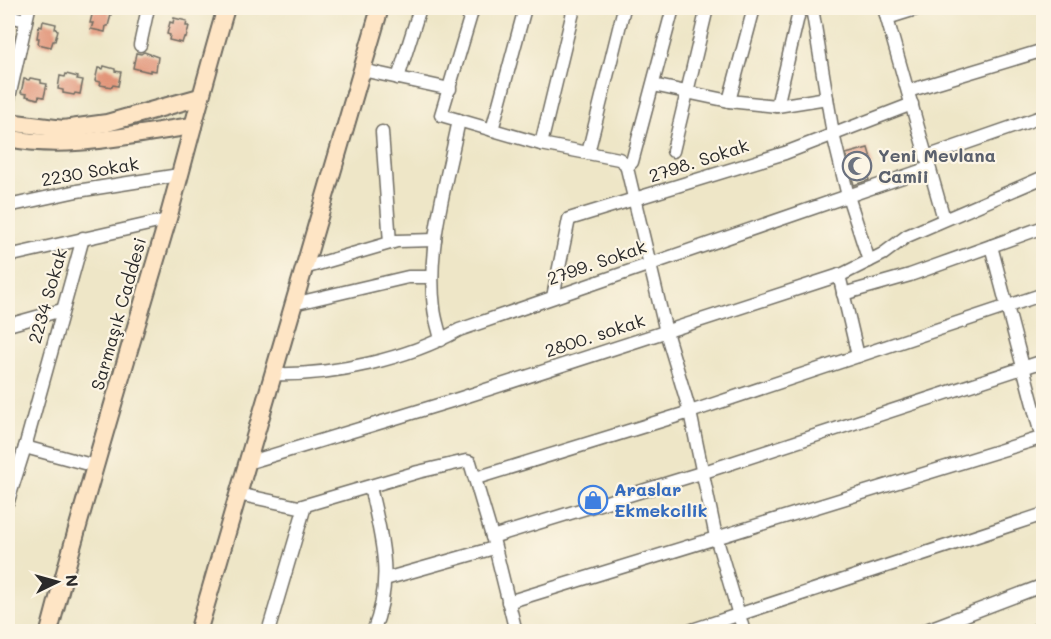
<svg xmlns="http://www.w3.org/2000/svg" width="1051" height="639" font-family="Mali,sans-serif">
  <style>
    .building { fill: #e19377 }
    .lines { fill: none; stroke-linecap: round; stroke-linejoin: round }
    .street-casing { stroke: #6f6c62; stroke-width: 15 }
    .secondary-casing { stroke: #6f6c62; stroke-width: 20 }
    .street { stroke: #fff; stroke-width: 12 }
    .secondary { stroke: #fee5c5; stroke-width: 16 }
    .labels { text-anchor: middle; stroke-width: 4.5; stroke-linejoin: round; paint-order: stroke }
    .worship-label { font-size: 18px; font-weight: bold; fill: #5b616d; stroke: #fcf5e5; text-anchor: start }
    .street-label { font-size: 18px; fill: #2b2b2b; stroke: #fcf5e5 }
    .shop-label { font-size: 18px; font-weight: bold; fill: #366cbe; stroke: #fcf5e5; text-anchor: start }
  </style>
  <rect width="100%" height="100%" fill="#fcf5e5"/>
  <filter id="ink" filterUnits="userSpaceOnUse"><feTurbulence type="fractalNoise" baseFrequency=".0167" numOctaves="2"/><feDisplacementMap in="SourceGraphic" scale="12" xChannelSelector="R" yChannelSelector="G"/><feConvolveMatrix kernelMatrix="1 2 1 2 8 2 1 2 1" color-interpolation-filters="sRGB"/></filter>
  <filter id="wash" filterUnits="userSpaceOnUse"><feTurbulence type="fractalNoise" baseFrequency=".008" numOctaves="4" result="noise"/><feDisplacementMap in="SourceGraphic" scale="24" xChannelSelector="R" yChannelSelector="G"/><feGaussianBlur stdDeviation="1.35" result="paint"/><feColorMatrix in="noise" values="0 0 0 0 0 0 0 0 0 0 0 0 0 0 0 0 0 1.4 0 .05"/><feComposite in="paint" operator="in"/></filter>
  <g filter="url(#wash)">
    <rect width="100%" height="100%" fill="#eee6c7"/>
    <g id="blocks">
      <g class="building">
        <polygon points="96,8 110,9 109,14 111,15 108,26 106,26 105,32 91,29 93,23 90,23 93,11 95,11"/>
        <polygon points="174,18 187,21 186,26 189,26 186,38 184,37 182,43 169,40 170,35 167,34 170,22 173,23"/>
        <polygon points="43,21 56,24 55,29 58,30 55,41 53,41 51,47 38,44 39,38 37,38 39,26 42,27"/>
        <polygon points="144,52 158,57 156,71 150,70 150,72 133,68 136,53 141,54"/>
        <polygon points="104,66 115,69 115,71 121,72 118,86 113,85 112,87 100,85 101,82 95,81 98,68 103,69"/>
        <polygon points="66,74 78,77 77,79 83,80 80,94 75,93 74,95 63,93 63,90 58,89 60,76 65,77"/>
        <polygon points="30,78 41,80 41,83 47,84 44,97 39,96 38,99 26,96 27,94 21,93 24,79 29,80"/>
        <polygon points="868,148 873,165 866,167 869,180 854,185 846,154"/>
      </g>
    </g>
  </g>
  <g filter="url(#ink)">
    <use href="#blocks" fill-opacity="0" stroke="#6f6c62" stroke-width="1.5"/>
    <g class="lines">
      <g class="street-casing">
        <g id="street">
          <polyline points="473,8 441,115 541,144 619,159 626,164 666,332 690,412 716,537 744,632"/>
          <polyline points="812,8 833,134 848,196 869,261"/>
          <polyline points="884,8 944,219"/>
          <polyline points="8,16 26,20"/>
          <polyline points="887,18 919,8"/>
          <polyline points="140,45 148,8"/>
          <polyline points="362,70 450,89"/>
          <polyline points="398,78 420,8"/>
          <polyline points="653,85 729,101 777,106 827,98"/>
          <polyline points="908,91 1044,50"/>
          <polyline points="729,101 754,8"/>
          <polyline points="8,102 29,8"/>
          <polyline points="777,106 800,8"/>
          <polyline points="492,130 525,8"/>
          <polyline points="382,132 390,243"/>
          <polyline points="541,144 574,8"/>
          <polyline points="673,151 707,8"/>
          <polyline points="588,153 624,8"/>
          <polyline points="926,157 1044,116"/>
          <polyline points="627,167 632,162 673,8"/>
          <polyline points="8,206 77,191 179,175"/>
          <polyline points="991,246 1044,446"/>
          <polyline points="8,256 167,220"/>
          <polyline points="304,268 397,241 435,240"/>
          <polyline points="839,275 858,356"/>
          <polyline points="843,294 910,275 1044,227"/>
          <polyline points="553,297 569,219 785,153 912,104"/>
          <polyline points="293,304 408,277 432,277"/>
          <polyline points="8,325 62,310"/>
          <path d="M441 340C439 329 435 319 434 308 426 246 447 181 459 120"/>
          <path d="M273 374C332 376 407 359 459 330L929 168"/>
          <polyline points="25,447 95,466"/>
          <polyline points="247,463 458,399 843,274 883,254 907,236 1044,177"/>
          <polyline points="476,478 690,412 1044,294"/>
          <path d="M370 487C382 539 394 580 373 632"/>
          <polyline points="238,494 299,507 418,472 466,461 470,462 494,543 516,632"/>
          <polyline points="8,501 25,447 83,238"/>
          <polyline points="492,537 701,473 1044,361"/>
          <polyline points="385,579 494,548"/>
          <polyline points="508,602 1044,437"/>
          <polyline points="268,632 305,506"/>
          <polyline points="686,632 1044,514"/>
          <polyline points="921,632 1044,585"/>
          <polyline points="1032,632 1044,627"/>
        </g>
      </g>
      <g class="secondary-casing">
        <g id="secondary">
          <polyline points="8,122 63,129 107,123 200,97"/>
          <path d="M8 138C69 151 132 134 193 126"/>
          <path d="M49 632C85 494 127 358 167 222 187 150 205 79 226 8"/>
          <polyline points="198,632 380,8"/>
        </g>
      </g>
      <use href="#street" class="street"/>
      <use href="#secondary" class="secondary"/>
    </g>
  </g>
  <defs>
    <g id="mosque-ring" transform="scale(1.5)"><circle r="9.5" fill="#fcf5e5" stroke="#6b7280" stroke-width="1.5"/><path d="M3.5-4.9A6 6 0 1 0 3.5 4.9A5 5 0 1 1 3.5-4.9Z" fill="#6b7280"/></g>
    <g id="shop-ring" transform="scale(1.5)"><circle r="9.5" fill="#fcf5e5" stroke="#3f7fe0" stroke-width="1.5"/><path d="M-5-2.5h2.3a2.7 3.5 0 0 1 5.4 0H5L5.5 6h-11ZM-1.5-2.5h3a1.5 2.3 0 0 0-3 0Z" fill="#3f7fe0"/></g>
  </defs>
  <g fill-rule="evenodd">
    <use href="#mosque-ring" x="857" y="166"/>
    <use href="#shop-ring" x="593" y="500"/>
  </g>
  <g class="labels">
    <g class="worship-label">
      <text x="878" y="162">Yeni Mevlana<tspan x="878" dy="21">Camii</tspan></text>
    </g>
    <g class="street-label">
      <text transform="translate(699 161) rotate(-18)" y="6">2798. Sokak</text>
      <text transform="translate(90 172) rotate(-10)" y="6">2230 Sokak</text>
      <text transform="translate(597 263) rotate(-19)" y="6">2799. Sokak</text>
      <text transform="translate(48 296) rotate(-74)" y="6">2234 Sokak</text>
      <text transform="translate(119 314) rotate(-74)" y="6">Sarmaşık Caddesi</text>
      <text transform="translate(595 336) rotate(-18)" y="6">2800. sokak</text>
    </g>
    <g class="shop-label">
      <text x="614" y="496">Araslar<tspan x="614" dy="21">Ekmekcilik</tspan></text>
    </g>
  </g>
  <rect width="1051" height="639" fill="none" stroke="#fcf5e5" stroke-width="30"/>
  <g transform="translate(57 582) rotate(85)" stroke="#fcf5e5" stroke-width="4.5" paint-order="stroke">
  <path d="M0-4.5L10 22L0 15L-10 22Z" fill="#2b2b2b"/>
  <text y="-9" font-size="16" font-weight="bold" text-anchor="middle" fill="#2b2b2b">N</text>
  </g>
</svg>
